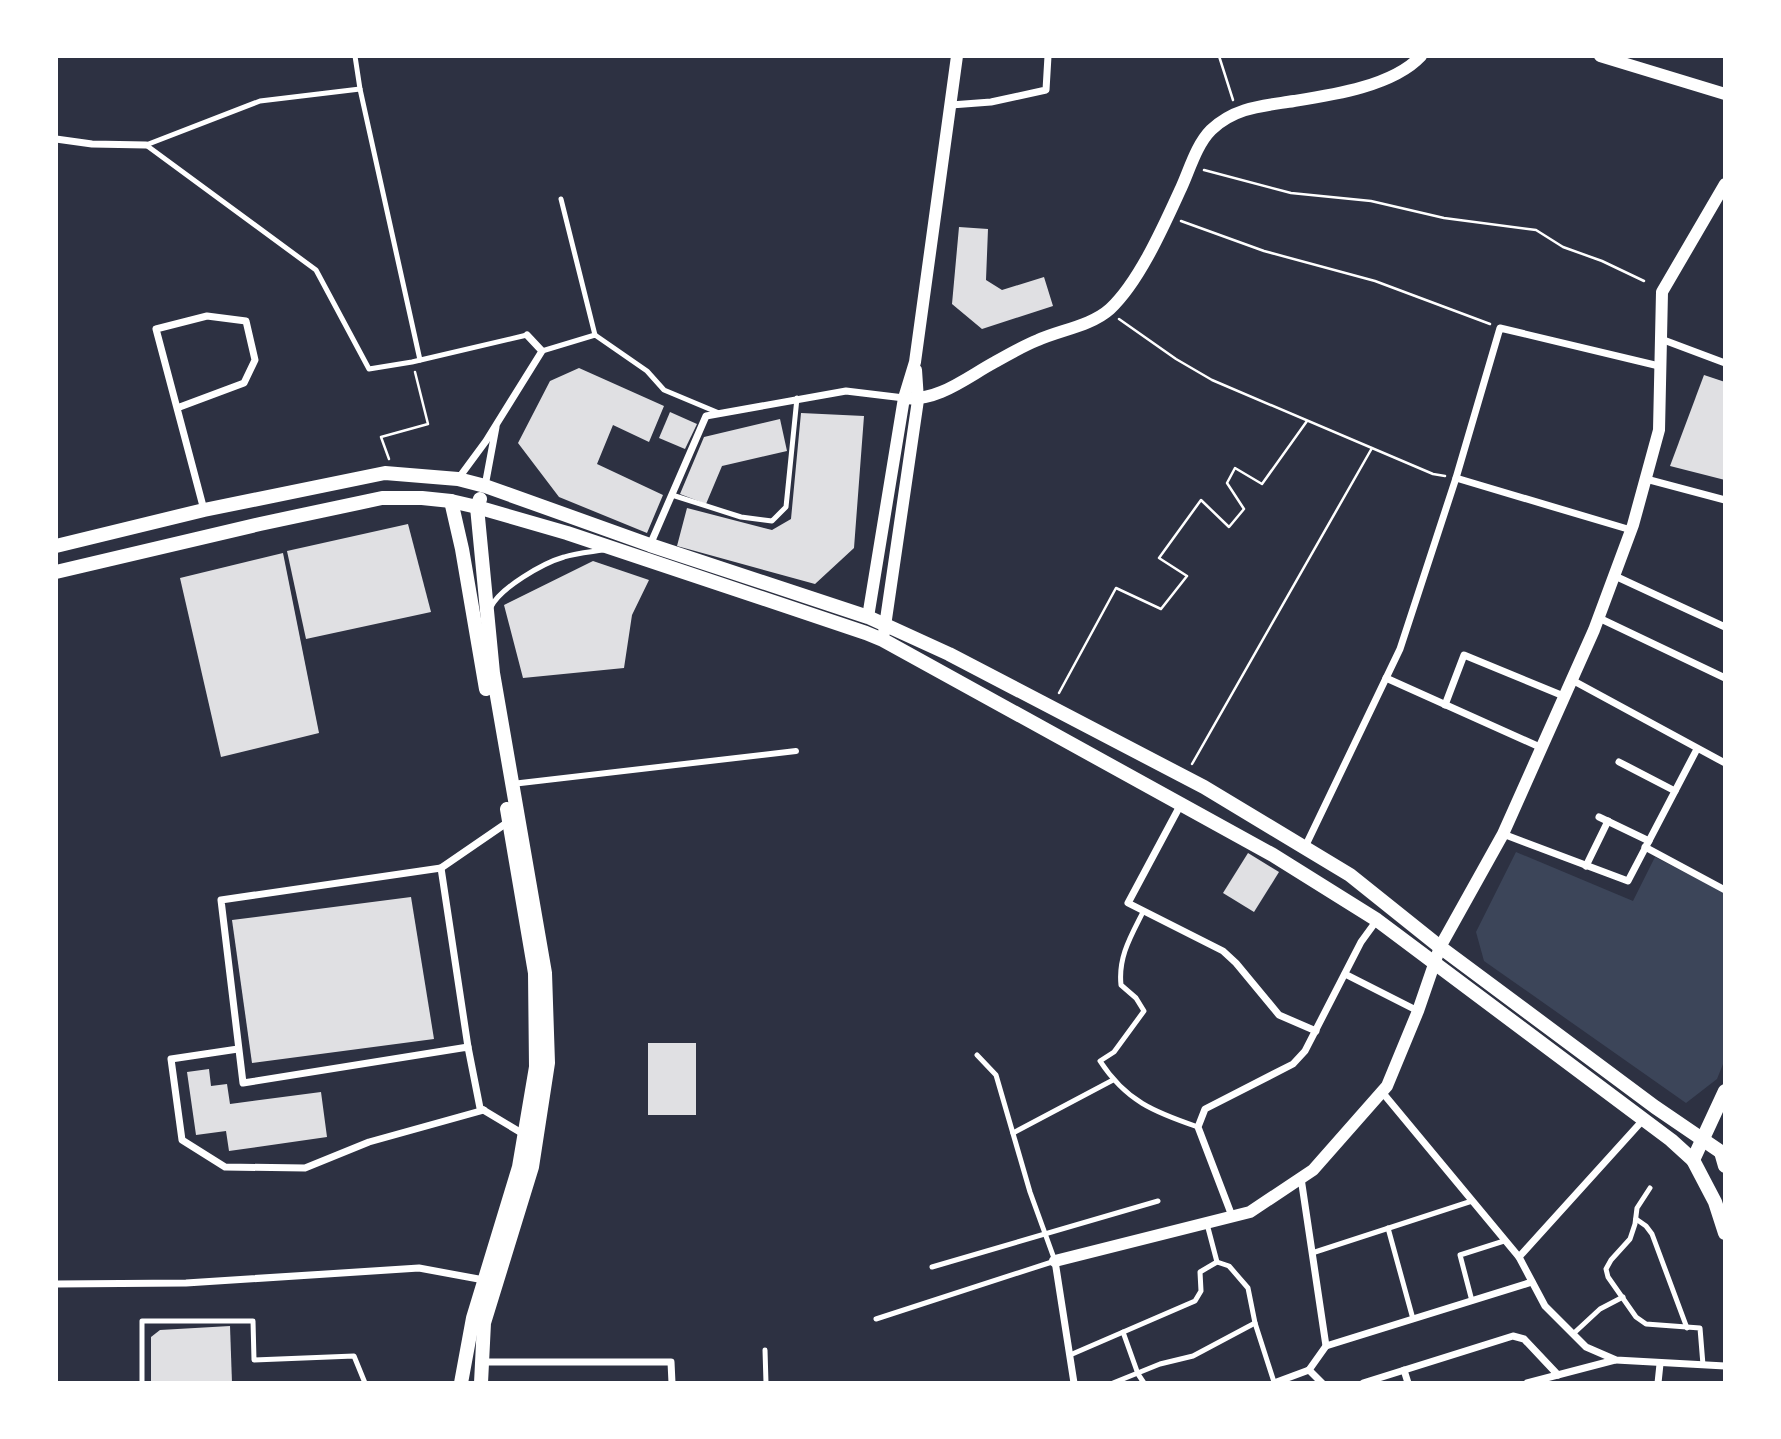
<svg xmlns="http://www.w3.org/2000/svg" width="1781" height="1439" font-family="'PT Sans Narrow',sans-serif">
  <style>
    .green { fill: #3c4559 }
    .building { fill: #e0e0e3 }
    .lines { fill: none; stroke-linecap: round; stroke-linejoin: round }
    .path { stroke: #fff; stroke-width: 2.5 }
    .service { stroke: #fff; stroke-width: 5 }
    .pedestrian { stroke: #fff; stroke-width: 6 }
    .minor { stroke: #fff; stroke-width: 7 }
    .tertiary { stroke: #fff; stroke-width: 12 }
    .secondary { stroke: #fff; stroke-width: 14 }
  </style>
  <rect width="100%" height="100%" fill="#2d3142"/>
  <polygon class="green" points="1516,852 1633,901 1655,857 1725,893 1725,1059 1717,1079 1686,1103 1484,961 1476,932"/>
  <g class="building">
    <polygon points="959,227 988,229 986,280 1002,290 1044,277 1053,306 982,329 952,304"/>
    <polygon points="579,368 664,406 649,442 613,425 597,464 663,495 647,533 559,497 518,443 550,381"/>
    <polygon points="1704,375 1725,382 1725,480 1670,466"/>
    <polygon points="670,412 697,424 685,449 659,438"/>
    <polygon points="801,413 864,416 854,548 815,584 677,546 687,508 772,530 791,519"/>
    <polygon points="780,419 787,451 722,466 706,504 680,494 704,437"/>
    <polygon points="408,524 431,612 306,639 287,551"/>
    <polygon points="283,553 319,733 221,757 180,578"/>
    <polygon points="593,561 649,580 632,615 624,668 523,678 504,605"/>
    <polygon points="1248,853 1279,872 1254,912 1223,893"/>
    <polygon points="411,897 434,1039 252,1063 232,920"/>
    <rect x="648" y="1043" width="48" height="72"/>
    <polygon points="209,1069 211,1086 227,1084 230,1104 321,1092 327,1137 229,1151 226,1131 196,1135 187,1072"/>
    <polygon points="230,1326 232,1383 151,1383 151,1337 160,1330"/>
  </g>
  <g class="lines">
    <g class="path">
      <polyline points="1219,56 1233,100"/>
      <polyline points="1204,170 1291,193 1371,201 1444,218 1536,230 1563,247 1602,261 1644,281"/>
      <polyline points="1181,221 1264,251 1375,281 1490,324"/>
      <polyline points="1119,319 1176,359 1212,380 1433,474 1445,476"/>
      <polyline points="389,459 381,437 428,424 415,372"/>
      <polyline points="1059,693 1116,588 1161,609 1187,576 1159,558 1201,500 1229,527 1244,509 1227,483 1235,468 1262,484 1307,421"/>
      <polyline points="1192,764 1372,448"/>
    </g>
    <g class="service">
      <polyline points="355,56 360,89 420,360"/>
      <polyline points="146,145 316,270 369,369 412,362 527,335"/>
      <polyline points="146,145 260,101 360,89"/>
      <polyline points="561,199 595,335"/>
      <polyline points="542,351 595,335 647,371 664,390 719,413"/>
      <polyline points="672,495 741,517 772,521 786,507 797,398"/>
      <path d="M491 607C500 588 543 563 564 557 576 553 590 552 603 550"/>
      <path d="M1143 912C1131 936 1118 957 1121 985L1136 998 1144 1011 1114 1052 1100 1061C1126 1101 1154 1112 1198 1127"/>
      <polyline points="1013,1133 1113,1080"/>
      <polyline points="1650,1188 1637,1208 1635,1224 1630,1239 1611,1260 1606,1269 1608,1277 1636,1317 1646,1324 1700,1328 1703,1365"/>
      <polyline points="1636,1219 1646,1226 1652,1234 1687,1328"/>
      <polyline points="1207,1224 1217,1262 1229,1266 1248,1288 1255,1323 1274,1382"/>
      <polyline points="1388,1228 1413,1319"/>
      <polyline points="1312,1253 1472,1201"/>
      <polyline points="932,1267 1158,1201"/>
      <polyline points="1472,1301 1460,1255 1504,1241"/>
      <polyline points="876,1319 1055,1261 1030,1192 996,1075 977,1055"/>
      <polyline points="1123,1332 1138,1374 1144,1383"/>
      <polyline points="1573,1334 1600,1309 1623,1297"/>
      <polyline points="765,1350 766,1383"/>
      <polyline points="1070,1355 1195,1301 1201,1291 1200,1272 1217,1262"/>
      <polyline points="142,1383 142,1321 253,1321 254,1360 354,1356 365,1383"/>
      <polyline points="1113,1383 1160,1364 1193,1356 1255,1323"/>
    </g>
    <polyline class="pedestrian" points="512,784 796,751"/>
    <g class="minor">
      <polyline points="951,105 991,102 1046,90 1048,56"/>
      <polyline points="56,139 92,144 146,145"/>
      <polyline points="1661,339 1725,363"/>
      <polyline points="177,408 244,383 255,360 246,321 207,316 156,329 204,510"/>
      <polyline points="1456,478 1631,530"/>
      <polyline points="458,479 486,441 542,351 527,335"/>
      <polyline points="1646,479 1725,500"/>
      <polyline points="485,486 496,427"/>
      <polyline points="650,545 706,416 846,391 904,398"/>
      <polyline points="1615,576 1725,627"/>
      <polyline points="1599,618 1725,678"/>
      <polyline points="1386,678 1542,748"/>
      <polyline points="1572,680 1725,763"/>
      <polyline points="1445,705 1464,655 1566,697"/>
      <polyline points="1619,762 1675,791"/>
      <polyline points="1181,804 1128,903 1223,951 1236,963 1279,1015 1316,1031"/>
      <polyline points="1599,817 1649,841"/>
      <polyline points="508,822 441,868 221,900 243,1083 468,1047 480,1108 525,1135"/>
      <polyline points="1503,834 1628,881 1697,749"/>
      <polyline points="1305,847 1400,649 1456,478 1500,328 1659,366"/>
      <polyline points="1645,847 1725,890"/>
      <polyline points="1586,866 1608,821"/>
      <polyline points="441,868 468,1047"/>
      <polyline points="1345,974 1418,1011"/>
      <polyline points="238,1049 171,1059 182,1140 225,1167 305,1168 369,1142 484,1110"/>
      <polyline points="1382,1092 1519,1257 1545,1306 1586,1347 1616,1360 1725,1366"/>
      <polyline points="1232,1216 1198,1127 1205,1109 1293,1064 1305,1051 1361,942 1377,920"/>
      <polyline points="1519,1257 1643,1120"/>
      <polyline points="1055,1261 1074,1383"/>
      <polyline points="56,1284 186,1283 419,1268 484,1280"/>
      <polyline points="1326,1346 1532,1282"/>
      <polyline points="483,1362 671,1362 672,1383"/>
      <polyline points="1309,1370 1322,1383"/>
      <polyline points="1404,1370 1408,1383"/>
      <polyline points="1274,1383 1309,1370 1326,1346 1301,1178"/>
      <polyline points="1363,1383 1513,1336 1524,1339 1558,1375"/>
      <polyline points="1527,1383 1615,1360"/>
      <polyline points="1658,1383 1660,1364"/>
    </g>
    <g class="tertiary">
      <polyline points="1600,56 1725,94"/>
      <path d="M904 398C938 402 967 377 995 362 1009 354 1023 346 1038 340 1060 330 1091 326 1110 309 1140 281 1165 223 1182 186 1190 168 1197 144 1211 130 1235 107 1263 106 1294 101 1333 95 1393 86 1421 56"/>
      <polyline points="868,617 904,398 915,362 957,56"/>
      <polyline points="884,633 918,400 916,370"/>
      <polyline points="1055,1261 1250,1212 1313,1170 1387,1086 1418,1011 1440,947 1503,834 1594,630 1633,525 1659,430 1662,292 1725,184"/>
    </g>
    <g class="secondary">
      <polyline points="480,499 477,507 493,673 545,973 548,1063 532,1167 484,1323 481,1383"/>
      <polyline points="451,501 462,549 486,689"/>
      <polyline points="56,546 204,510 385,473 458,479 485,486 650,545 868,617 949,654 1204,787 1350,875 1440,947 1655,1107 1721,1152"/>
      <polyline points="56,572 260,524 382,498 422,498 451,501 477,507 567,533 866,633 883,640 1273,855 1377,920 1671,1140 1693,1160 1715,1202 1725,1233"/>
      <polyline points="1721,1152 1725,1166"/>
      <polyline points="1693,1160 1725,1091"/>
      <polyline points="461,1383 473,1318 519,1167 536,1067 535,973 507,809"/>
    </g>
  </g>
  <rect width="1781" height="1439" fill="none" stroke="#ffffff" stroke-width="116"/>
</svg>
